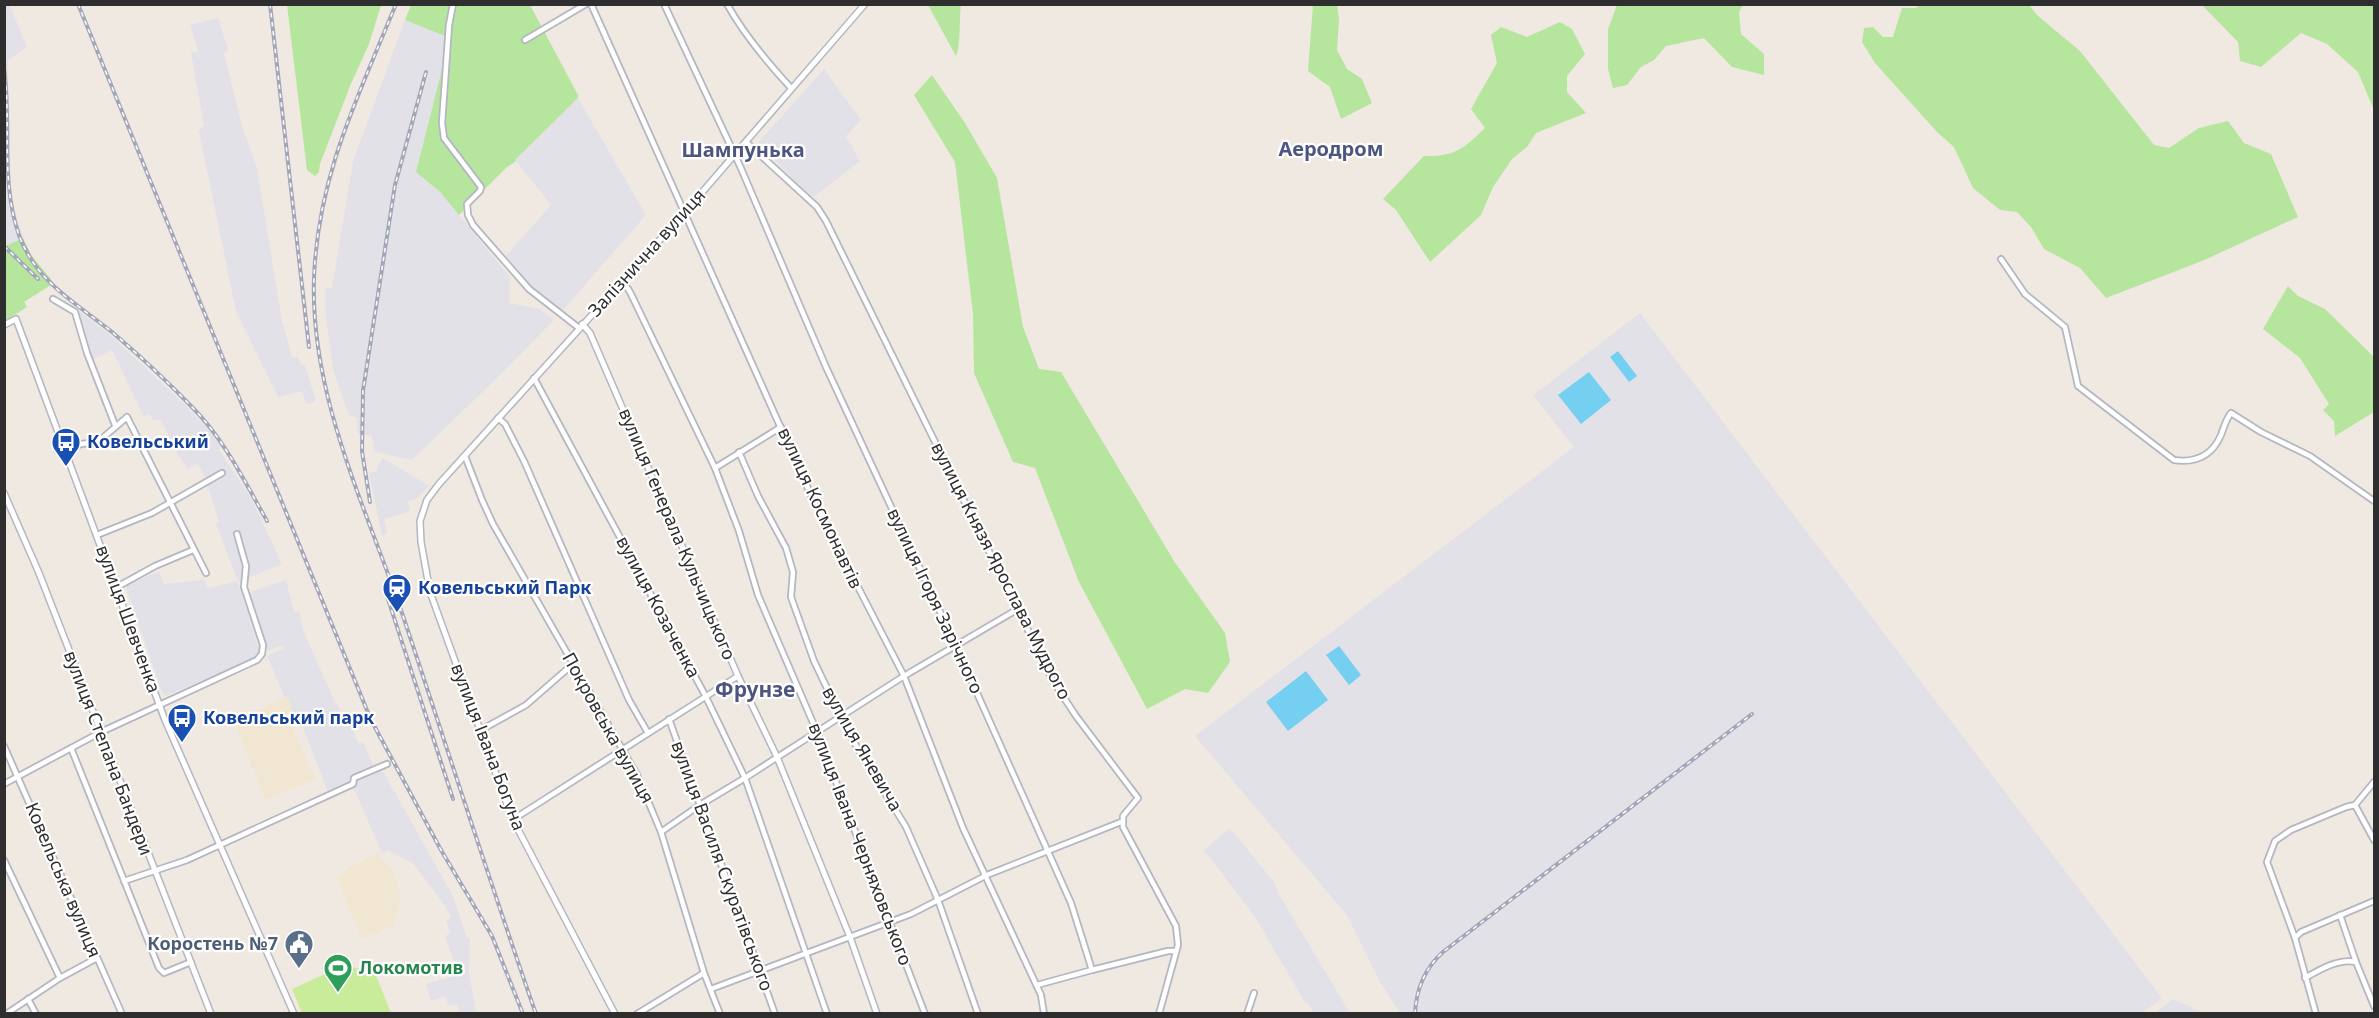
<svg xmlns="http://www.w3.org/2000/svg" width="2379" height="1018" font-family="'Noto Sans',sans-serif">
  <style>
    .industrial { fill: #e3e1e8 }
    .education { fill: #f0e6d1 }
    .green { fill: #b6e59e }
    .pitch { fill: #c9ec9a }
    .water { fill: #75cff0 }
    .lines { fill: none; stroke-linecap: round; stroke-linejoin: round }
    .minor-casing { stroke: #b4b7c1; stroke-width: 8 }
    .tertiary-casing { stroke: #b4b7c1; stroke-width: 8 }
    .minor { stroke: #fff; stroke-width: 4.5 }
    .tertiary { stroke: #fff; stroke-width: 5 }
    .rail-casing { stroke: #a3a6b8; stroke-width: 4 }
    .rail { stroke: #fff; stroke-width: 1.5; stroke-dasharray: 4.5; stroke-linecap: butt }
    .labels { text-anchor: middle; stroke-width: 4.5; stroke-linejoin: round; paint-order: stroke }
    .street-label { font-size: 18px; fill: #2e2e2e; stroke: #fff }
    .transit-label { font-size: 18px; font-weight: bold; fill: #164399; stroke: #fff; text-anchor: start }
    .service-label { font-size: 18px; font-weight: bold; fill: #4e5e75; stroke: #fff; text-anchor: end }
    .leisure-label { font-size: 18px; font-weight: bold; fill: #27864d; stroke: #fff; text-anchor: start }
    .neighbourhood-label { font-size: 20px; font-weight: bold; fill: #4d5680; stroke: #fff }
    .quarter-label { font-size: 21px; font-weight: bold; fill: #4d5680; stroke: #fff }
  </style>
  <rect width="100%" height="100%" fill="#efe9e1"/>
  <g class="industrial">
    <polygon points="9,4 27,47 8,60 9,178 11,200 23,238 5,246 4,5"/>
    <polygon points="218,18 228,49 224,54 242,126 257,168 282,321 292,357 298,357 301,365 305,366 316,400 312,403 306,404 302,391 278,397 236,311 199,131 204,125 191,53 198,51 190,25"/>
    <polygon points="405,20 451,37 416,172 440,192 510,277 509,303 540,309 554,320 498,377 412,460 374,452 372,436 358,434 357,418 349,415 334,373 326,318 325,289 332,288 353,161"/>
    <polygon points="824,69 861,120 846,136 860,161 814,197 804,190 758,143"/>
    <polygon points="578,98 646,215 563,310 530,289 516,269 504,258 551,205 516,161 517,158"/>
    <polygon points="75,308 109,334 182,402 210,431 221,447 219,450 251,498 282,564 238,582 259,650 256,658 165,696 162,692 125,585 159,572 164,584 202,580 205,581 207,588 238,581 216,524 219,522 205,477 197,464 188,469 166,437 168,434 160,420 153,420 150,414 144,417 112,350 91,360"/>
    <polygon points="1640,313 2162,998 2141,1014 1400,1013 1380,982 1347,915 1195,736 1574,447 1533,395"/>
    <polygon points="383,458 429,486 417,498 408,502 410,510 408,512 384,519 387,534 382,535 369,473 377,471 377,467"/>
    <polygon points="286,580 294,612 299,611 303,630 333,698 348,723 350,723 358,743 363,742 374,766 384,773 453,896 467,938 470,937 469,972 476,1013 460,1013 457,1004 449,1006 445,996 431,1001 426,984 461,974 459,964 455,965 445,936 451,933 446,921 451,918 446,907 413,863 387,850 382,853 351,782 328,792 300,720 295,721 288,697 285,698 267,656 284,648 282,645 268,651 250,595 253,591"/>
    <polygon points="1230,828 1274,882 1280,896 1350,1013 1314,1013 1308,1003 1306,1004 1253,914 1204,850"/>
    <polygon points="2173,999 2203,1013 2155,1013"/>
  </g>
  <g class="education">
    <polygon points="288,696 295,721 291,724 316,780 265,799 234,722"/>
    <polygon points="378,854 385,864 392,868 401,898 394,926 362,939 337,878 351,866"/>
  </g>
  <g class="green">
    <polygon points="287,5 381,5 369,44 350,86 320,164 319,172 315,176 307,170"/>
    <polygon points="411,5 530,5 578,95 578,98 515,160 516,161 507,167 459,215 440,192 416,172 450,38 405,20"/>
    <path d="M928 5H961C959 18 961 46 956 56Z"/>
    <polygon points="1313,5 1337,5 1339,19 1337,50 1347,69 1362,79 1372,103 1341,119 1330,87 1308,71"/>
    <polygon points="1617,5 1743,5 1739,12 1741,34 1764,54 1764,75 1732,67 1704,38 1666,46 1654,60 1641,67 1627,85 1613,88 1608,69 1608,29"/>
    <polygon points="1920,5 2029,5 2038,16 2080,51 2154,145 2169,148 2199,128 2228,121 2244,143 2271,154 2298,217 2202,261 2106,298 2080,268 2044,249 2031,227 2017,212 2000,210 1973,188 1954,147 1938,133 1875,63 1862,42 1864,28 1873,27 1883,37 1893,37 1902,8 1916,8"/>
    <polygon points="2202,5 2374,5 2374,110 2358,72 2327,44 2301,33 2261,67 2240,61 2238,42"/>
    <path d="M1560 22 1572 29 1585 54 1567 76V92L1586 113 1536 133 1527 147 1512 159 1493 187 1481 215 1430 262 1396 210 1383 199 1424 156C1455 157 1464 148 1485 128L1471 109 1497 63 1491 35 1501 27 1527 37Z"/>
    <polygon points="932,75 965,123 997,178 1023,327 1039,369 1061,372 1174,561 1225,633 1230,662 1208,693 1185,689 1147,709 1079,582 1035,468 1013,462 974,373 973,314 955,162 914,95"/>
    <polygon points="23,238 32,256 54,283 24,302 27,307 5,321 5,246"/>
    <polygon points="2288,286 2298,296 2325,309 2374,357 2374,412 2335,436 2334,421 2323,410 2329,404 2300,358 2263,329"/>
  </g>
  <polygon class="pitch" points="345,965 375,973 391,1013 302,1013 292,989"/>
  <g class="water">
    <polygon points="1618,351 1637,376 1629,382 1610,357"/>
    <polygon points="1589,372 1611,400 1581,424 1558,395"/>
    <polygon points="1339,646 1361,675 1349,685 1326,655"/>
    <polygon points="1306,671 1328,700 1288,731 1266,702"/>
  </g>
  <g class="lines">
    <g class="minor-casing">
      <g id="minor">
        <polyline points="453,4 449,25 442,123 444,138 481,187 480,191 467,204 468,215 473,225 529,289 579,328"/>
        <polyline points="591,4 814,502 904,676 963,828 1041,995 1044,1014"/>
        <polyline points="664,4 740,166 826,367 955,644 1071,903 1092,970 1168,951 1176,951"/>
        <path d="M727 4C744 35 767 62 791 88"/>
        <polyline points="525,40 586,4"/>
        <polyline points="746,142 817,207 826,221 1053,681 1076,716 1138,798 1123,816 1123,827 1176,926 1178,945 1159,1014"/>
        <path d="M2001 259 2025 294 2065 327 2078 386 2174 460C2195 463 2212 456 2221 435 2224 427 2226 419 2231 413L2261 432 2310 456 2374 501"/>
        <polyline points="622,280 630,292 715,468 739,531 758,595 817,732 925,1014"/>
        <polyline points="53,299 75,312 87,353 115,425"/>
        <polyline points="534,378 705,695 745,778 827,1014"/>
        <polyline points="498,418 505,424 524,461 629,700 648,733"/>
        <polyline points="65,451 81,444 98,442 127,417 206,573"/>
        <polyline points="739,452 758,496 786,548 793,572 791,597 814,661 849,734 906,827 938,900 978,1014"/>
        <polyline points="465,456 482,500 493,524 637,775 661,832 704,973 720,1014"/>
        <polyline points="715,468 781,427"/>
        <polyline points="97,535 152,513 222,473"/>
        <polyline points="117,587 155,566 193,550"/>
        <polyline points="669,719 775,1014"/>
        <polyline points="479,731 526,705 573,664"/>
        <polyline points="4,746 122,1014"/>
        <polyline points="71,748 159,968 164,973 191,962"/>
        <polyline points="4,784 101,732 257,660 262,654 263,645 244,587 246,566 237,534"/>
        <polyline points="2355,805 2374,840"/>
        <polyline points="2355,805 2374,782"/>
        <polyline points="512,818 520,815 738,676"/>
        <polyline points="661,832 700,805 745,778 904,676 1018,609"/>
        <polyline points="4,860 60,978"/>
        <polyline points="124,881 187,860 353,784 354,778 387,764"/>
        <polyline points="2340,915 2356,962 2374,1006"/>
        <polyline points="2295,938 2301,932 2374,901"/>
        <path d="M2305 978C2319 970 2339 958 2356 962"/>
        <polyline points="1037,985 1092,970"/>
        <polyline points="711,989 911,914 987,875 1121,822"/>
        <polyline points="28,999 36,1014"/>
        <polyline points="6,1014 60,978 97,958"/>
        <polyline points="637,1014 704,973"/>
        <polyline points="1247,1014 1254,993"/>
        <polyline points="2316,1014 2295,938 2267,862 2275,841 2291,830 2346,807 2355,805"/>
      </g>
    </g>
    <g class="tertiary-casing">
      <g id="tertiary">
        <polyline points="582,324 590,333 738,676 777,757 850,937 877,1014"/>
        <polyline points="4,325 16,319 165,720 294,1014"/>
        <polyline points="4,493 39,573 211,1014"/>
        <polyline points="615,1014 512,818 430,592 421,542 420,521 427,500 439,484 685,212 865,4"/>
      </g>
    </g>
    <use href="#minor" class="minor"/>
    <use href="#tertiary" class="tertiary"/>
    <g class="rail-casing">
      <g id="rail">
        <polyline points="78,4 371,720 441,850 492,936 523,1014"/>
        <polyline points="270,4 309,347"/>
        <path d="M396 4C358 97 318 175 314 278 310 394 364 503 401 610 446 744 489 880 536 1014"/>
        <path d="M4 68C12 124 0 181 19 235 36 282 76 303 112 332 140 356 167 381 192 407 224 439 245 482 267 521"/>
        <polyline points="4,246 38,279"/>
        <polyline points="370,502 362,451 363,391 395,185 426,72"/>
        <polyline points="386,593 453,799"/>
        <path d="M1415 1014C1416 990 1425 968 1443 952L1752 714"/>
      </g>
    </g>
    <use href="#rail" class="rail"/>
  </g>
  <defs>
    <g id="bus-pin" transform="scale(1.5)"><path d="M0 17L-7.5 6A9.5 9.5 0 1 1 7.5 6Z" fill="#1a4fb4" stroke="#fff"/><path d="M-5-6H5V4H4V6H2V4H-2V6H-4V4H-5ZM-3.5-4V0h7V-4ZM-3.5 1.2v1.5H-2V1.2ZM2 1.2v1.5H3.5V1.2Z" fill="#fff"/></g>
    <g id="station-pin" transform="scale(1.5)"><path d="M0 17L-7.5 6A9.5 9.5 0 1 1 7.5 6Z" fill="#1a4fb4" stroke="#fff"/><path d="M-3-6H3Q5-6 5-4V2Q5 4 3 4L4.5 6H3L1.5 4h-3L-3 6H-4.5L-3 4Q-5 4-5 2V-4Q-5-6-3-6ZM-3.5-4v3h7v-3ZM-3.5 1v1.5H-2V1ZM2 1v1.5H3.5V1Z" fill="#fff"/></g>
    <g id="civic-pin" transform="scale(1.5)"><path d="M0 17L-7.5 6A9.5 9.5 0 1 1 7.5 6Z" fill="#5c6f8a" stroke="#fff"/><path d="M-.6-6.5H3V-4.5H.6V-3L4-1V1h2V6H-6V1h2V-1L-.6-3ZM-1.2 2.5V6h2.4V2.5Z" fill="#fff"/></g>
    <g id="stadium-pin" transform="scale(1.5)"><path d="M0 17L-7.5 6A9.5 9.5 0 1 1 7.5 6Z" fill="#2e9e5b" stroke="#fff"/><path d="M0-5a6.5 5 0 1 0 0 10a6.5 5 0 1 0 0-10ZM-3.5-1.8h7v3.6h-7Z" fill="#fff"/></g>
  </defs>
  <g fill-rule="evenodd">
    <use href="#bus-pin" x="66" y="442"/>
    <use href="#station-pin" x="397" y="588"/>
    <use href="#bus-pin" x="182" y="718"/>
    <use href="#civic-pin" x="299" y="944"/>
    <use href="#stadium-pin" x="338" y="968"/>
  </g>
  <g class="labels">
    <g class="street-label">
      <text transform="translate(647 253) rotate(-48)" y="6">Залізнична вулиця</text>
      <text transform="translate(820 508) rotate(65)" y="6">вулиця Космонавтів</text>
      <text transform="translate(677 534) rotate(67)" y="6">вулиця Генерала Кульчицького</text>
      <text transform="translate(1001 571) rotate(63)" y="6">вулиця Князя Ярослава Мудрого</text>
      <text transform="translate(935 601) rotate(65)" y="6">вулиця Ігоря Зарічного</text>
      <text transform="translate(658 607) rotate(62)" y="6">вулиця Козаченка</text>
      <text transform="translate(128 619) rotate(70)" y="6">вулиця Шевченка</text>
      <text transform="translate(608 728) rotate(61)" y="6">Покровська вулиця</text>
      <text transform="translate(488 747) rotate(69)" y="6">вулиця Івана Богуна</text>
      <text transform="translate(862 749) rotate(60)" y="6">вулиця Яневича</text>
      <text transform="translate(108 753) rotate(69)" y="6">вулиця Степана Бандери</text>
      <text transform="translate(860 844) rotate(69)" y="6">вулиця Івана Черняховського</text>
      <text transform="translate(722 866) rotate(70)" y="6">вулиця Василя Скуратівського</text>
      <text transform="translate(63 880) rotate(67)" y="6">Ковельська вулиця</text>
    </g>
    <g class="transit-label">
      <text x="87" y="448">Ковельський</text>
      <text x="418" y="594">Ковельський Парк</text>
      <text x="203" y="724">Ковельський парк</text>
    </g>
    <g class="service-label">
      <text x="278" y="950">Коростень №7</text>
    </g>
    <g class="leisure-label">
      <text x="359" y="974">Локомотив</text>
    </g>
    <g class="neighbourhood-label">
      <text x="1331" y="156">Аеродром</text>
      <text x="743" y="157">Шампунька</text>
    </g>
    <g class="quarter-label">
      <text x="755" y="697">Фрунзе</text>
    </g>
  </g>
  <rect width="2379" height="1018" fill="none" stroke="#2e2e2e" stroke-width="12"/>
</svg>
